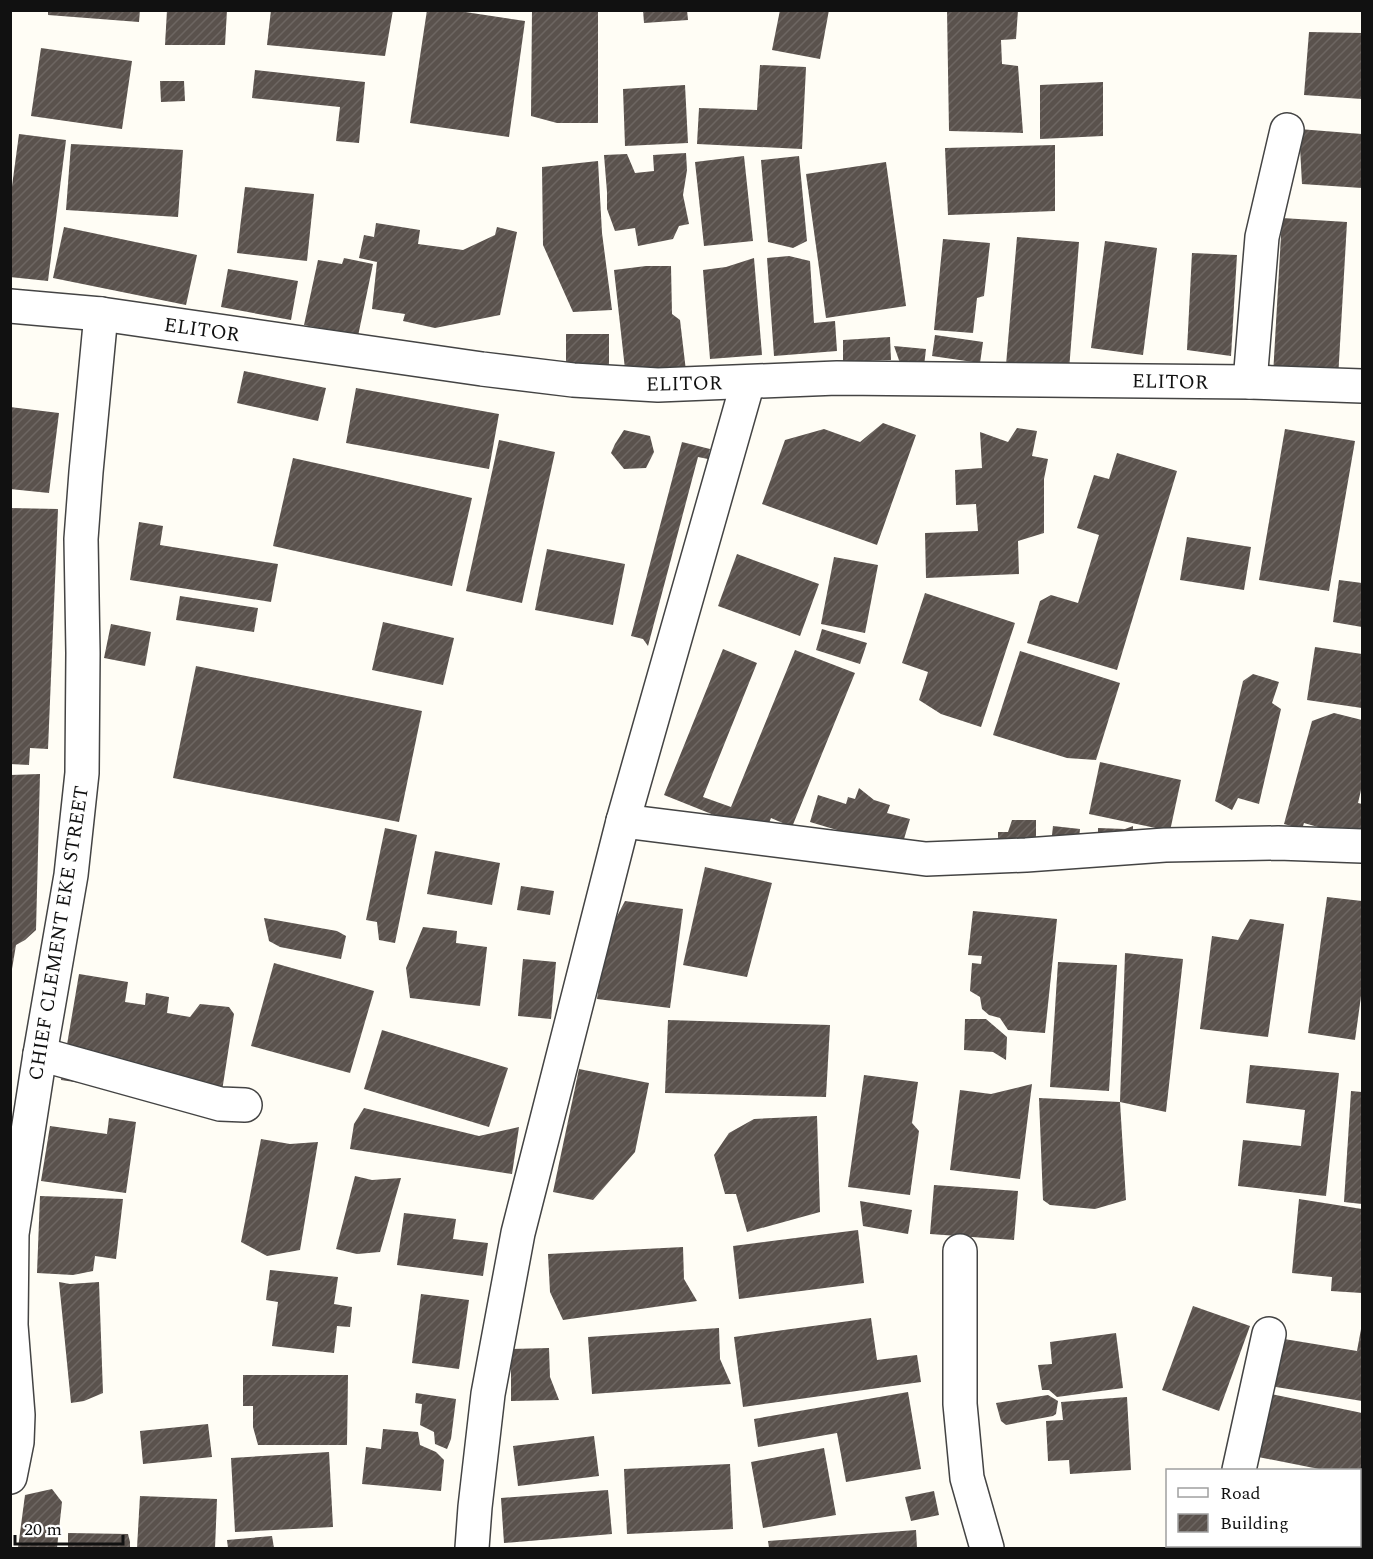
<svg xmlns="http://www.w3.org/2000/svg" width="1373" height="1559" font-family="Spectral,serif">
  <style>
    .building { fill: url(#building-hatch) }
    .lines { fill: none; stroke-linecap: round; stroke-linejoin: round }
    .minor-casing { stroke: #444; stroke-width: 36 }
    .minor { stroke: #fff; stroke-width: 33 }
    .labels { text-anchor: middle; stroke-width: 6; stroke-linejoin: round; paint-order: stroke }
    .street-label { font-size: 20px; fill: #111; stroke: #fff }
  </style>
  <defs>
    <pattern id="building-hatch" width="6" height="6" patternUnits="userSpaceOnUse" patternTransform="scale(1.5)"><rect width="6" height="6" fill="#5a524d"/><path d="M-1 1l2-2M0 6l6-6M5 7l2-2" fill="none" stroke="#6d6662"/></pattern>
  </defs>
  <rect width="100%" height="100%" fill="#fffdf5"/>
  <g class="building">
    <polygon points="48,10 140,10 139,22 48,15"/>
    <polygon points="167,10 227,10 225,45 165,45"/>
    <polygon points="271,10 393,10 385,56 267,45"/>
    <polygon points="427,10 452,10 525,21 509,137 410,123"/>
    <polygon points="532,10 598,10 598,123 557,123 531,116"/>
    <polygon points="643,10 687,10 688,20 644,23"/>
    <polygon points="780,10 829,10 820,59 772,50"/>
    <polygon points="947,10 1018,10 1016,39 1001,40 1002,64 1018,66 1023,133 949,131"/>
    <polygon points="1309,32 1362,33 1362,99 1304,95"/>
    <polygon points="41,48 132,61 122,129 31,116"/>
    <polygon points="760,65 806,67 802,149 697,144 699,108 757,110"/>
    <polygon points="255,70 365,82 359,143 336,141 340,107 252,98"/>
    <polygon points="160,81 184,81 185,101 161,102"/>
    <polygon points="1103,82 1103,136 1040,139 1040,85"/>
    <polygon points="685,85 688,143 625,146 623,89"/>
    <polygon points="1299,129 1362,134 1362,188 1302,184"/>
    <polygon points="19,134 66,140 48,281 10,277 10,201"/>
    <polygon points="71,144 183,150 178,217 66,210"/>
    <polygon points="1055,145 1055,211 948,215 945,148"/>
    <polygon points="686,153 687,170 683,195 689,224 679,226 673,239 638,246 635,228 615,231 607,209 607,192 604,155 627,154 635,173 654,171 653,155"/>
    <polygon points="744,156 753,241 704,246 695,162"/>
    <polygon points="799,156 807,241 793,248 768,242 761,160"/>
    <polygon points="598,161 602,233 612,310 573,312 543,245 542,167"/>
    <polygon points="886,162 906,306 826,318 806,174"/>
    <polygon points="245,187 314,194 307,261 237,253"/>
    <polygon points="1282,218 1347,222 1338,379 1273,375"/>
    <polygon points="376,223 420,230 418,244 463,250 495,235 497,227 517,232 500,315 435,328 403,321 405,314 372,309 377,262 359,258 364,235 374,237"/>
    <polygon points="64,227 197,255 186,305 53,278"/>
    <polygon points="1017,237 1079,242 1069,370 1006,365"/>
    <polygon points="943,239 990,243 984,296 977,298 973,333 934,330"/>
    <polygon points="1105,241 1157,248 1143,355 1091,348"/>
    <polygon points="1192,253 1237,255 1231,356 1187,350"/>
    <polygon points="789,256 810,261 814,323 835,321 837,351 774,356 767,258"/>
    <polygon points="344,258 373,264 358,336 304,325 318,260 342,264"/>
    <polygon points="754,258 762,355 710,359 703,270 726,267"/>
    <polygon points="646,266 671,266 672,314 680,320 686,371 626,378 614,270"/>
    <polygon points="228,269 298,281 291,320 221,307"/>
    <polygon points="566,334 609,334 609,372 566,373"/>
    <polygon points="935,335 983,342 980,363 932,356"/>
    <polygon points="890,337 891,360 843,362 843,340"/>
    <polygon points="894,346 926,349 924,366 900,363"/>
    <polygon points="244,371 326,388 318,421 237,403"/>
    <polygon points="356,388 499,414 489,469 346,443"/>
    <polygon points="10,407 59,413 49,493 10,489"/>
    <polygon points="883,423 916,435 877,545 762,504 785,440 824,429 860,442"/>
    <polygon points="1017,428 1037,431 1032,456 1048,459 1044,479 1044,533 1018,541 1019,574 926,578 925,533 978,531 976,504 956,505 955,470 982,468 980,432 1008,442"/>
    <polygon points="1285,429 1355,441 1329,591 1259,580"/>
    <polygon points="624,430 650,436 654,452 646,468 624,469 611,453 615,444"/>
    <polygon points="499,440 555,452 522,603 466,591"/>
    <polygon points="682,442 710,449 708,459 698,457 648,646 643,639 631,636"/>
    <polygon points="1117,453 1177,471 1117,670 1027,643 1040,601 1051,595 1078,603 1099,535 1077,528 1094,475 1109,479"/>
    <polygon points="293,458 472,498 452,586 273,546"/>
    <polygon points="10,508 58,509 48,749 30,748 29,765 10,764"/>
    <polygon points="139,522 163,526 160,545 278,564 271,602 130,580"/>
    <polygon points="1187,537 1251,547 1244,590 1180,580"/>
    <polygon points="547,549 625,564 613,625 535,610"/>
    <polygon points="737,554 819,584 800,636 718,606"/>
    <polygon points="834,557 878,565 865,633 821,624"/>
    <polygon points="1339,580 1362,583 1362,627 1333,622"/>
    <polygon points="925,593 1015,623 981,727 941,714 919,700 928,672 902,663"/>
    <polygon points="180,596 258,608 254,632 176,620"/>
    <polygon points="383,622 454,638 443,685 372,670"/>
    <polygon points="111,624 151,632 145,666 104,658"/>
    <polygon points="822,629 867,643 860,664 816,650"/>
    <polygon points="1315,647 1362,654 1362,708 1307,700"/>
    <polygon points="723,649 757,663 703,797 731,807 795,650 855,673 792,827 771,818 764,835 664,795"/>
    <polygon points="1020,651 1120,683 1096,760 1067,758 993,735"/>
    <polygon points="196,666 422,711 399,822 173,778"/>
    <polygon points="1253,674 1279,682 1272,703 1281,709 1259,804 1238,798 1232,810 1215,801 1243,681"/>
    <polygon points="1334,713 1362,720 1362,786 1358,803 1362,804 1362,831 1360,839 1304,823 1302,829 1284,824 1312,721"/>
    <polygon points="1100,762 1181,780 1170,831 1089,814"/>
    <polygon points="40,774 36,930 25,940 16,945 12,969 10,969 10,775"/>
    <polygon points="859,788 874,800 890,805 887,813 910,819 901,849 810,822 818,795 846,804 848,797 855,799"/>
    <polygon points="1012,820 1036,820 1036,850 998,850 998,832 1008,832"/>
    <polygon points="1053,826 1080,829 1078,848 1051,844"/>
    <polygon points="1133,826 1133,845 1098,845 1098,828 1125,829"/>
    <polygon points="385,828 417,835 395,943 379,940 377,922 366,920"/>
    <polygon points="435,851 500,863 492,905 427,894"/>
    <polygon points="705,867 772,883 747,977 683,965"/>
    <polygon points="521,886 554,891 550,915 517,910"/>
    <polygon points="1327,897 1362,901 1362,989 1355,1040 1308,1033"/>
    <polygon points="625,901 683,909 670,1008 597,999 605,939"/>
    <polygon points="973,911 1057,919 1045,1033 1008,1030 1000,1018 989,1015 982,1009 980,997 970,991 972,963 981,964 982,956 968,955"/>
    <polygon points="264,918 337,931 346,936 341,959 280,947 269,941"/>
    <polygon points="1250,919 1284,924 1268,1037 1200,1029 1212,936 1238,940"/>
    <polygon points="423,927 457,931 456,943 487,947 480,1006 410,998 406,968"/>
    <polygon points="1125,953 1183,959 1166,1112 1120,1102 1126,1200 1095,1209 1050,1205 1043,1200 1039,1098 1120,1102"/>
    <polygon points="523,959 556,962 551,1019 518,1016"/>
    <polygon points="1058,962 1117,965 1109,1091 1050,1087"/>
    <polygon points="274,963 374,991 350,1073 251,1046"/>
    <polygon points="79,974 128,982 125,1002 145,1005 146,993 169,997 167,1013 190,1017 200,1004 229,1007 234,1014 220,1104 61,1080"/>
    <polygon points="965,1019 986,1019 1007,1037 1006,1060 993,1052 964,1050"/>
    <polygon points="668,1020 830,1025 826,1097 665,1093"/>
    <polygon points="382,1030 508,1068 489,1127 364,1089"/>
    <polygon points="1250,1065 1339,1073 1326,1196 1238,1186 1243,1140 1301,1146 1305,1110 1246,1103"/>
    <polygon points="579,1069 649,1083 635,1152 593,1200 553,1192"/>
    <polygon points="864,1075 918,1082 912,1123 919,1131 910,1195 848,1187"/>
    <polygon points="1032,1084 1020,1179 950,1170 960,1090 991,1094"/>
    <polygon points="1351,1091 1362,1092 1362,1204 1344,1202"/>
    <polygon points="364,1108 479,1136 519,1127 512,1174 350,1149 354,1124"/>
    <polygon points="817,1116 820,1212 747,1232 736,1194 725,1194 714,1155 729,1133 754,1119"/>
    <polygon points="109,1118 136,1122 126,1193 41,1181 50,1126 107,1134"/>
    <polygon points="261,1139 290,1144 318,1142 300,1250 267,1256 241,1242"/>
    <polygon points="355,1176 372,1180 401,1178 380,1252 357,1254 336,1249"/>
    <polygon points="934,1185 1018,1191 1014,1240 930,1234"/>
    <polygon points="40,1196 123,1199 116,1259 95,1256 93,1271 73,1275 37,1273"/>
    <polygon points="1299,1199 1362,1209 1362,1293 1331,1291 1332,1277 1292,1273"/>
    <polygon points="860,1201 912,1210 908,1234 863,1226"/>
    <polygon points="404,1213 456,1219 453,1239 488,1243 483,1276 397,1265"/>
    <polygon points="858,1230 864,1283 739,1299 733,1246"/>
    <polygon points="683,1247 684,1279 697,1301 563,1320 550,1292 548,1254"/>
    <polygon points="270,1270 338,1277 334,1304 352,1307 350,1327 337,1326 334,1353 272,1346 278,1302 266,1300"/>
    <polygon points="59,1282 70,1284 99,1282 103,1393 84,1401 71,1403"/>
    <polygon points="421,1294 469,1300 459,1369 412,1363"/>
    <polygon points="1193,1306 1250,1326 1219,1411 1162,1390"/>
    <polygon points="871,1318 877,1360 917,1355 921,1382 743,1407 734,1337"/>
    <polygon points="719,1328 720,1359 731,1384 592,1394 588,1337"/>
    <polygon points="1361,1329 1362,1329 1362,1401 1264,1385 1272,1337 1357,1351"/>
    <polygon points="1116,1333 1123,1388 1057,1397 1049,1390 1042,1390 1038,1365 1052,1364 1050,1342"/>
    <polygon points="549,1348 550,1377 559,1400 511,1401 511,1349"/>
    <polygon points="243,1375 348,1375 347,1445 258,1445 253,1427 253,1406 243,1406"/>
    <polygon points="908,1392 921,1469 846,1482 837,1433 758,1447 754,1419"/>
    <polygon points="416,1393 456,1399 451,1439 447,1449 435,1444 434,1432 420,1425 422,1404 415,1403"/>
    <polygon points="1266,1393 1362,1413 1362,1479 1360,1478 1360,1470 1324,1470 1253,1456"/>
    <polygon points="1048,1395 1058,1401 1056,1414 1053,1416 1006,1425 1001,1421 996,1403"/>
    <polygon points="1127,1397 1131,1470 1070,1474 1069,1460 1048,1461 1046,1421 1063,1420 1061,1402"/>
    <polygon points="208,1424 212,1457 143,1464 140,1431"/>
    <polygon points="383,1429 418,1432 420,1445 436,1452 444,1460 441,1491 362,1484 366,1447 381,1449"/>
    <polygon points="594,1436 599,1476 518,1486 513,1446"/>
    <polygon points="824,1448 836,1515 763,1528 751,1462"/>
    <polygon points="329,1452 333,1527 235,1532 231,1458"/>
    <polygon points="730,1464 733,1529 627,1534 624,1469"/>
    <polygon points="52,1489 62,1502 57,1548 18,1548 25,1495"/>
    <polygon points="608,1490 612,1534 504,1543 501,1498"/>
    <polygon points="934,1491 939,1515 911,1521 905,1497"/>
    <polygon points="140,1496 217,1499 215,1548 137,1548"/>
    <polygon points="916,1530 917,1548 769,1548 768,1541"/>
    <polygon points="68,1533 128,1534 130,1542 130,1548 68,1548"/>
    <polygon points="272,1536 274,1548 228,1548 227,1540"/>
    <rect x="1234" y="1546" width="40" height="2"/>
  </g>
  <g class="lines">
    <g class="minor-casing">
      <g id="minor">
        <polyline points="10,306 101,314 482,369 573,380 658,385 837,378 1250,382 1362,386"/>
        <polyline points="1250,382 1262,237 1287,130"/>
        <polyline points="623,821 926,859 1026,855 1165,845 1278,843 1362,846"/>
        <polyline points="40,1054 220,1104 245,1105"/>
        <polyline points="960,1251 960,1404 967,1478 987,1548"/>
        <polyline points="1239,1470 1269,1334"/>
        <polyline points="10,1477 17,1442 18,1415 11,1325 12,1234 40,1054 71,875 82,773 83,653 81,539 86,472 101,314"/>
        <polyline points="472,1548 475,1507 488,1394 518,1233 623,821 748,382"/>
        <polyline points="1228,1548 1228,1546"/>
      </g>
    </g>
    <use href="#minor" class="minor"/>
  </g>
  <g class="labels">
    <g class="street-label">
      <text transform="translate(202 329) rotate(8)" y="7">ELITOR</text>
      <text transform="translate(1170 381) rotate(1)" y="7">ELITOR</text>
      <text transform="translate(684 383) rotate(-1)" y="7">ELITOR</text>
      <text transform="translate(58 933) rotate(-81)" y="7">CHIEF CLEMENT EKE STREET</text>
    </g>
  </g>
  <rect width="1373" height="1559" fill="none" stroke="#111111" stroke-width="24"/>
  <rect x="1166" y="1469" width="195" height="78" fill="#ffffff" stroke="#a0a0a0" stroke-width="1.5"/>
  <rect x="1178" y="1488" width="30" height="9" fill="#ffffff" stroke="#a0a0a0" stroke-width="1.5"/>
  <text x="1220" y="1499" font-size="18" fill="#111111">Road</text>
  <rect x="1178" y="1514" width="30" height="18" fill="url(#building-hatch)" stroke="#a0a0a0" stroke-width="1.5"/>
  <text x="1220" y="1529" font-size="18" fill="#111111">Building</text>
  <path d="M15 1535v9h108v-9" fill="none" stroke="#111111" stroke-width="3"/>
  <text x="24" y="1535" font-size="18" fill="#111111" stroke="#ffffff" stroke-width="4.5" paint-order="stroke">20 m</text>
</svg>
